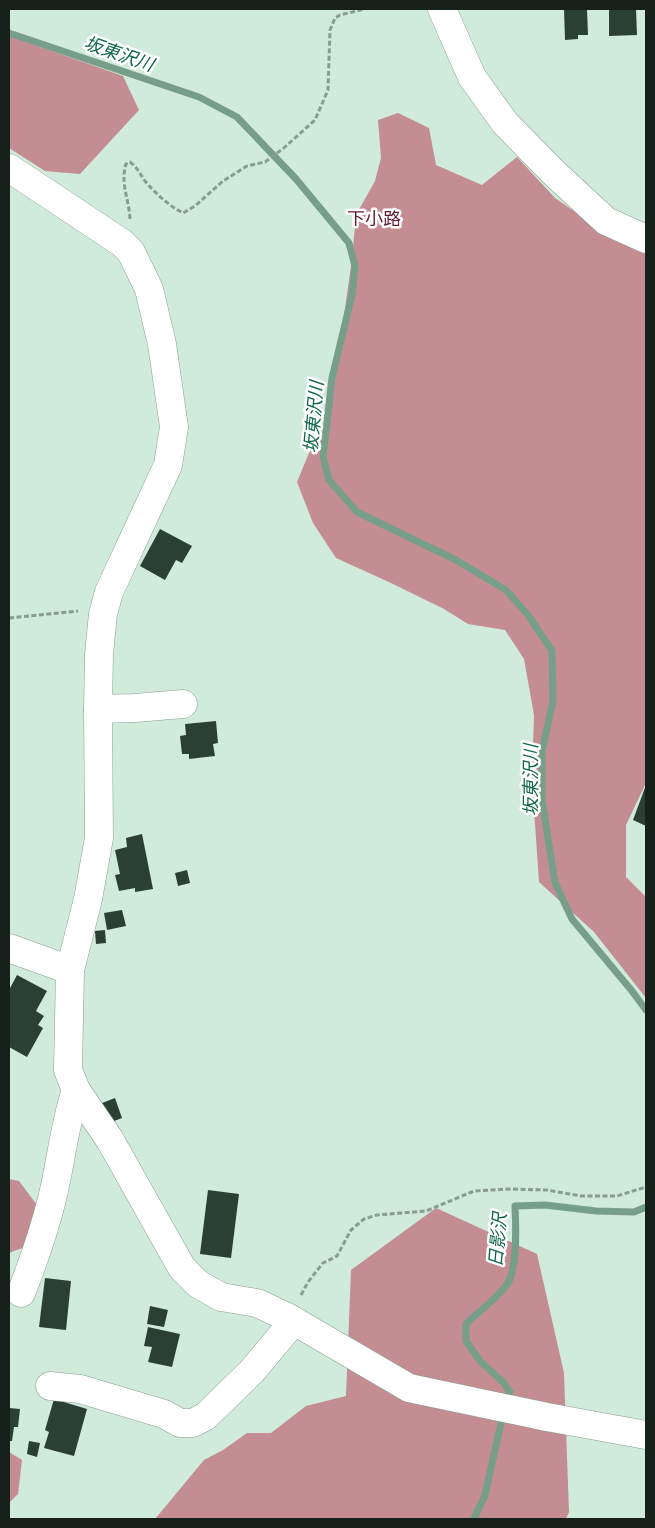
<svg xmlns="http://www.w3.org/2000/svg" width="655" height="1528" font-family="'Public Sans','Noto Sans JP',sans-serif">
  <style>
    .forest { fill: #c48d92 }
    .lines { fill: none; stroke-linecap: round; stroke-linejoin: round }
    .stream { stroke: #779e89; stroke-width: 7 }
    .building { fill: #2a4034 }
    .minor-casing { stroke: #87a092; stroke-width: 29 }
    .path { stroke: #889c91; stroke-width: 3; stroke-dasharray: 5 2.5; stroke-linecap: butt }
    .minor { stroke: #fff; stroke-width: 28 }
    .labels { text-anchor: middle; stroke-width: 5; stroke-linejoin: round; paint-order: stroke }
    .water-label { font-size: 18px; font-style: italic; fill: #106846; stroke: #fff }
    .neighbourhood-label { font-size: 18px; fill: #5f1a28; stroke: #fff }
  </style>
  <rect width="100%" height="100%" fill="#d0eadb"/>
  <g class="forest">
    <polygon points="9,36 123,76 139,110 80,174 45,171 9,148"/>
    <polygon points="398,113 429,128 436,165 482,185 517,157 555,198 600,229 646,246 646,783 626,825 626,877 646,897 646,998 594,932 539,882 532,780 534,715 524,659 505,630 468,624 444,609 391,583 336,558 313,523 297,482 309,453 329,421 352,259 356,215 375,181 381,158 378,120"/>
    <polygon points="9,1179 19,1181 40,1209 25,1247 9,1253"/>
    <polygon points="436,1208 537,1254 564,1373 569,1512 566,1519 155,1519 204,1460 223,1450 247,1433 271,1433 306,1406 346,1396 351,1270"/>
    <polygon points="9,1452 22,1460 18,1494 9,1503"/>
  </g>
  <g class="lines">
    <g class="stream">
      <polyline points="9,33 199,97 237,117 296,179 349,243 355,266 352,295 332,378 323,457 329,480 357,512 456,560 506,590 528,615 552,651 553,701 542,751 542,800 555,883 572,919 632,991 646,1010"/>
      <path d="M506 1404 510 1392 503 1382 481 1362 466 1341V1324C479 1310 497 1300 508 1283 517 1268 516 1225 515 1206L545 1205 596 1211 634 1212 646 1207"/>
      <polyline points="474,1519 485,1495 503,1414"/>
    </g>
  </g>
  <g class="building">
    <polygon points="564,9 587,9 588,35 578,35 578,39 565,40"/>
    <polygon points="609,9 636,9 637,35 609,36"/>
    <polygon points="160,529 192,546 182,563 176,560 165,580 140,566"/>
    <polygon points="216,721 218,743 213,744 215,756 189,759 189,754 182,754 180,736 186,735 185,724"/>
    <polygon points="646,785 646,826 633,820"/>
    <polygon points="142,834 153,889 135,892 135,888 119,891 115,875 120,874 115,850 127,847 126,838"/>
    <polygon points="187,870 190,883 178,886 175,873"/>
    <polygon points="122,910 126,926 107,930 104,913"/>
    <polygon points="105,930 106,943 96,944 95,931"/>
    <polygon points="17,975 47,991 36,1011 44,1016 38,1025 43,1028 27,1057 9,1047 9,990"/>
    <polygon points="115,1098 122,1118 109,1123 102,1103"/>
    <polygon points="208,1190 239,1194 231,1258 200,1254"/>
    <polygon points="45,1278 71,1281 66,1330 39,1327"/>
    <polygon points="150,1306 168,1310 164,1327 147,1324"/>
    <polygon points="148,1327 180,1334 172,1367 148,1362 152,1347 144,1346"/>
    <polygon points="54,1399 87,1409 74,1456 44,1448 49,1432 45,1430"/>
    <polygon points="9,1408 20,1409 18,1427 14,1427 12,1441 9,1441"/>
    <polygon points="29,1441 40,1443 37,1457 27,1454"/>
  </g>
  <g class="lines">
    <g class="minor-casing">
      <g id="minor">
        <polyline points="442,9 472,77 505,123 553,172 606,221 646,239"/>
        <polyline points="9,168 122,243 131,252 149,289 162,344 174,427 168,465 109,592 103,614 99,654 98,709 99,838 88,899 70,970 68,1070 76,1090 110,1140 182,1268 198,1284 221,1297 257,1303 289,1318 409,1388 547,1417 646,1435"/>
        <polyline points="98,709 135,708 183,704"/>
        <polyline points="9,948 70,970"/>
        <path d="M21 1293C33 1263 44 1231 52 1199 61 1163 64 1126 76 1090"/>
        <polyline points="50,1386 80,1389 164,1414 180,1423 193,1423 206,1416 252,1371 294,1321"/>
      </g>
    </g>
    <g class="path">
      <path d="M130 219C129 199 120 183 126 164L130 162C138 168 140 174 145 181 156 194 168 205 183 213L195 206 223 181 247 166 265 162 285 147 315 120 328 90 330 30 335 18 340 15 365 9"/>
      <polyline points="9,618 78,611"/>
      <polyline points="301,1295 308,1282 323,1263 337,1256 351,1230 364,1219 377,1215 426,1211 474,1191 509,1189 547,1190 581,1196 617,1196 646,1187"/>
    </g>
    <use href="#minor" class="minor"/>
  </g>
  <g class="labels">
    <g class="water-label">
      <text transform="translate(119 54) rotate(19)" y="6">坂東沢川</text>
      <text transform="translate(314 417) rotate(-85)" y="6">坂東沢川</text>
      <text transform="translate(531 780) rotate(-90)" y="6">坂東沢川</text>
      <text transform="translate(498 1240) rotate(-85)" y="6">日影沢</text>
    </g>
    <g class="neighbourhood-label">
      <text x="374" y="225">下小路</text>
    </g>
  </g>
  <rect width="655" height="1528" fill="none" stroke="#17211c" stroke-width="20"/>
</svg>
